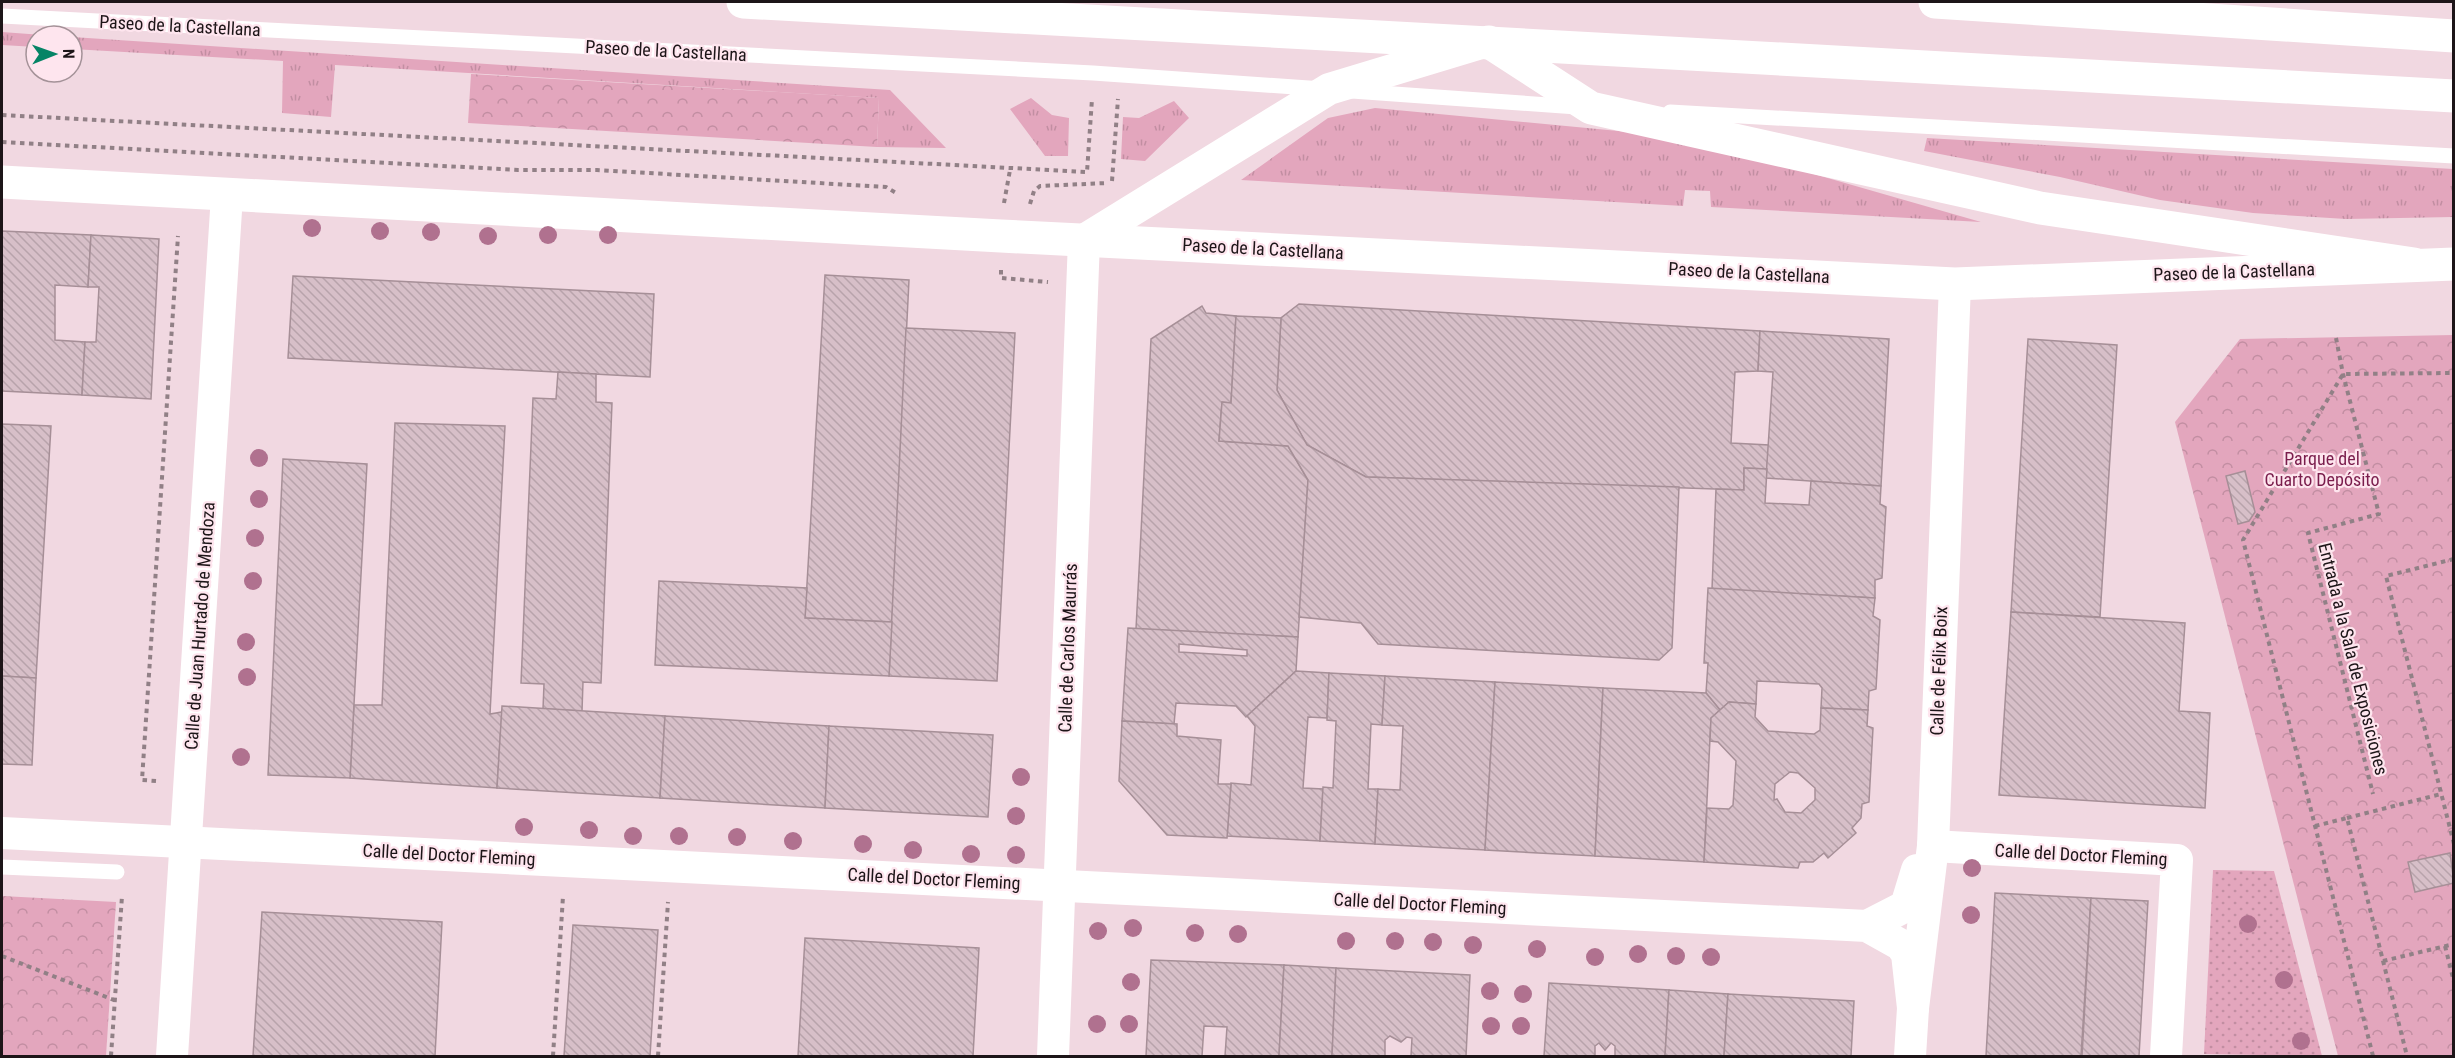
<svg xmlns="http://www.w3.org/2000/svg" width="2455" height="1058" font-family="'Roboto Condensed',sans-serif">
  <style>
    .grass { fill: url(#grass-tufts) }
    .forest { fill: url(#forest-crowns) }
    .garden { fill: url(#garden-dots) }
    .building { fill: url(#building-back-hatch); stroke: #a68f97; stroke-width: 1.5; fill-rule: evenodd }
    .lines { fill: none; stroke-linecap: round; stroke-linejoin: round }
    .path { stroke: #918086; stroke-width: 4; stroke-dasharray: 4.5 4.5; stroke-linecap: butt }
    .lane { stroke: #fff; stroke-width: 15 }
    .street { stroke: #fff; stroke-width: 32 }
    .secondary { stroke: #fff; stroke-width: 33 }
    .highway { stroke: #fff; stroke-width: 33 }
    .tree { fill: #b0718f }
    .labels { text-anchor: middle; stroke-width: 4.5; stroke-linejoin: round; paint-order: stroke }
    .street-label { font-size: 18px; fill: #1d1518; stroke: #fee5ee }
    .park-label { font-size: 18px; fill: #7a1d4c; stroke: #fee5ee }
  </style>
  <defs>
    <pattern id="grass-tufts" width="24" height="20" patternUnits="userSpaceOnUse" patternTransform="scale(1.5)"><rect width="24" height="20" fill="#e3a6bd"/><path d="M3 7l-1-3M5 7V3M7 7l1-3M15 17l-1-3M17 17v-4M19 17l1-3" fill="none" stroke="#c28ea2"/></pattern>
    <pattern id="forest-crowns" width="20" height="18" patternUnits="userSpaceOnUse" patternTransform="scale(1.5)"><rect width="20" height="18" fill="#e3a6bd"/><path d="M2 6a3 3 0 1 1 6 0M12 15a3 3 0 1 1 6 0" fill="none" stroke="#c28ea2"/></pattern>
    <pattern id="garden-dots" width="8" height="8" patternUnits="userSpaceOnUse" patternTransform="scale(1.5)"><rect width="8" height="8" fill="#e3a6bd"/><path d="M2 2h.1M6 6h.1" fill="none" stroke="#c28ea2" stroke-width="1.8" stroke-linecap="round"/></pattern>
    <pattern id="building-back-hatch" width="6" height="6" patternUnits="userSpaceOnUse" patternTransform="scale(1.5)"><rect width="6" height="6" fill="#d7bfc8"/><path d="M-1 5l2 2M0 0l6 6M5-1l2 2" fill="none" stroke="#b8a3ab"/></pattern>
  </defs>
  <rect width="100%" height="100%" fill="#f1d8e1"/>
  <g class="grass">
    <polygon points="2,32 56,36 36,36 36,47 2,45"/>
    <polygon points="72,37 890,90 946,148 877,147 879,98 335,65 331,117 282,113 283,61 72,49"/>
    <polygon points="1031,98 1052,115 1069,118 1068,156 1045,156 1010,109"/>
    <polygon points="1174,101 1189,118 1145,161 1121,159 1123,117 1139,118"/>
    <polygon points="1375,108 1671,136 1748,155 1981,222 1711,207 1710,191 1685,190 1683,206 1241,180 1328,118"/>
    <polygon points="1927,138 2453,169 2453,217 2346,219 2253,213 2160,200 2060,177 1924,151"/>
  </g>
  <g class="forest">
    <polygon points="471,74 879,98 877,147 468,123"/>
    <polygon points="2453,335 2453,1056 2338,1056 2175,422 2240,339"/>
    <polygon points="2,896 116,902 106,1056 2,1056"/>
  </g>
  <polygon class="garden" points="2213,870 2274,871 2322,1056 2204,1054"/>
  <g class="building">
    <polygon points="2,231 91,235 88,287 55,285 55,340 85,342 82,395 2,391"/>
    <polygon points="91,235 159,239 151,399 82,395 85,342 96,342 99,287 88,287"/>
    <polygon points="825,275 909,280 892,622 805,618"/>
    <polygon points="293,276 654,294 650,377 288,358"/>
    <polygon points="1299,304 1760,331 1758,371 1735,372 1731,443 1769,445 1767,469 1744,468 1744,490 1366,477 1307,445 1277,390 1281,318"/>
    <polygon points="1202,306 1206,313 1236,316 1231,403 1222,402 1219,441 1288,446 1308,480 1298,637 1136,629 1151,339"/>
    <polygon points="1236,316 1281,318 1277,390 1307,445 1366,477 1679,487 1672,648 1659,660 1378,644 1361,623 1299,617 1308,480 1288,446 1219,441 1222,402 1231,403"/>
    <polygon points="906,328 1015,333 997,681 889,676"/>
    <polygon points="1760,331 1889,339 1881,486 1766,478 1773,372 1758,371"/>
    <polygon points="2028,339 2117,345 2100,617 2011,612"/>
    <polygon points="558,372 596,374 596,402 612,403 601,683 583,682 582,711 543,709 544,684 521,683 533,398 556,399"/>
    <polygon points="395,423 505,426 490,714 502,712 497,788 350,778 354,705 382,705"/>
    <polygon points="2,424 51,426 36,678 2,676"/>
    <polygon points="283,459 367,464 350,778 268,775"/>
    <polygon points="1744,468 1767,469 1765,503 1809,505 1811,481 1881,486 1880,504 1886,507 1882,578 1875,580 1875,598 1712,589 1716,489 1744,490"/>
    <polygon points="2245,471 2255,512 2249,521 2238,524 2226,476"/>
    <polygon points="659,581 807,588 805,618 892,622 889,676 655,665"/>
    <polygon points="1708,588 1875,598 1873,616 1880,620 1876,689 1869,691 1868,710 1821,708 1822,688 1819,684 1757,681 1756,704 1729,702 1720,710 1706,693 1708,663 1704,663"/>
    <polygon points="2011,612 2185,623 2179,711 2210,713 2205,808 1999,795"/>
    <path d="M1128 628 1298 637 1296 671 1246 717 1236 706 1176 703 1174 724 1122 721ZM1179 644 1247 650V656L1179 652Z"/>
    <polygon points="1296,671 1329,673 1327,718 1308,717 1303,788 1323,789 1320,841 1227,836 1231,783 1251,785 1255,726 1247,716"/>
    <polygon points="1329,673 1385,676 1382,725 1371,724 1368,789 1378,789 1375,844 1320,841 1323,787 1333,788 1336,721 1327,720"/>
    <polygon points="2,676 36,678 32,765 2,764"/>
    <polygon points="1385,676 1495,682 1485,850 1375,844 1378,789 1400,790 1403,726 1382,725"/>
    <polygon points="1495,682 1603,688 1595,856 1485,850"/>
    <polygon points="1603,688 1706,693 1720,710 1711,718 1704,862 1595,856"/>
    <path d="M1729 702 1756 704 1755 717 1768 731 1814 734 1820 730 1821 708 1868 710 1867 726 1873 728 1869 802 1862 804 1861 818 1852 828 1856 833 1828 858 1824 853 1813 862H1800L1798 868 1704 862 1707 808 1729 809 1733 805 1736 761 1718 742 1710 741 1711 718ZM1790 772 1798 773 1815 788V800L1801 813 1785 812 1777 799 1774 800 1775 784Z"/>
    <polygon points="502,706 665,716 660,798 497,788"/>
    <polygon points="665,716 829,726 825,808 660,798"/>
    <polygon points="1122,721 1177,724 1177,736 1221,740 1218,784 1231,784 1227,838 1167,835 1119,781"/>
    <polygon points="829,726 993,735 988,817 825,808"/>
    <polygon points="2450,853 2454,883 2415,892 2408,862"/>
    <polygon points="1995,893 2091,898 2081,1056 1986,1056"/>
    <polygon points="2091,898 2148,901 2139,1056 2082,1056"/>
    <polygon points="262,912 442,922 435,1056 253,1056"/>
    <polygon points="573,925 658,930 650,1056 564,1056"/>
    <polygon points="805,938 979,948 973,1056 798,1056"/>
    <polygon points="1151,960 1284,965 1279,1056 1225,1056 1227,1027 1204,1026 1202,1056 1146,1056"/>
    <polygon points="1284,965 1336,968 1332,1056 1279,1056"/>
    <polygon points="1336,968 1470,975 1466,1056 1411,1056 1412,1038 1407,1037 1401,1042 1390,1036 1385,1040 1385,1056 1332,1056"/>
    <polygon points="1549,983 1669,990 1665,1056 1615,1056 1615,1046 1611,1043 1605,1050 1599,1043 1595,1046 1595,1056 1544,1056"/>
    <polygon points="1669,990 1728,994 1724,1056 1665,1056"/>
    <polygon points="1728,994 1854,1001 1851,1056 1724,1056"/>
  </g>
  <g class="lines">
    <g class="path">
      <polyline points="2,115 1087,172 1092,99"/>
      <polyline points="2,142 518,170 597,170 886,187 898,194"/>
      <polyline points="1112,181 1118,99"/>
      <polyline points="1004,203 1010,170"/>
      <polyline points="1030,204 1034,191 1040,186 1107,183"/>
      <polyline points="1001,270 1001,278 1048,282"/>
      <polyline points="2336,338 2343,374 2379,514 2308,533 2373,794"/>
      <polyline points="2454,559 2386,576 2454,844"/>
      <polyline points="156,781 142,780 178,236"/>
      <polyline points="2347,818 2441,794"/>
      <polyline points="2315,826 2347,818 2407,1056"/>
      <polyline points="2445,946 2454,982"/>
      <polyline points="2,956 114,1000"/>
      <polyline points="2383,961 2454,944"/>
      <polyline points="111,1056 122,896"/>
      <polyline points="553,1056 563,896"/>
      <polyline points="658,1056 668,902"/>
      <polyline points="2373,1056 2243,540 2343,374 2454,373"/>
    </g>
    <g class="lane">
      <polyline points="2,16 1093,73 1323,89"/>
      <polyline points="1352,91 1577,107"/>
      <polyline points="1670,112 2454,156"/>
      <polyline points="2,867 117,872"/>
    </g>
    <g class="street">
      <polyline points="2,833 1867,926 1901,945 1907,954 1913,1008"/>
      <polyline points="1933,846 2177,860 2166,1056"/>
      <polyline points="1867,926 1906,906 1917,870"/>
      <polyline points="172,1056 227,195"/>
      <polyline points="1053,1056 1084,240 1329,89 1478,44"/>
      <polyline points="1910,1056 1913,1008 1933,846 1955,284"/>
    </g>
    <polyline class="secondary" points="2,182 1001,236 1955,284 2454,264"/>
    <g class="highway">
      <polyline points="743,2 2454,96"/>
      <polyline points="1935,2 2454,36"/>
      <polyline points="1489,42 1591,108 2040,208 2414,264"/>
    </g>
  </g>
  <g class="tree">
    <circle cx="312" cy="228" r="9"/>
    <circle cx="380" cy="231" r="9"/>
    <circle cx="431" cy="232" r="9"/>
    <circle cx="548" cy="235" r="9"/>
    <circle cx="608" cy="235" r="9"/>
    <circle cx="488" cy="236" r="9"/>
    <circle cx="259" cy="458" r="9"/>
    <circle cx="259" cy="499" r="9"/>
    <circle cx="255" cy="538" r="9"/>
    <circle cx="253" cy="581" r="9"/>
    <circle cx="246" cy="642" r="9"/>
    <circle cx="247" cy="677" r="9"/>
    <circle cx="241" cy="757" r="9"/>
    <circle cx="1021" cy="777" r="9"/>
    <circle cx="1016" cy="816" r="9"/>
    <circle cx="524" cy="827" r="9"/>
    <circle cx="589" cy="830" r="9"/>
    <circle cx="633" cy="836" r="9"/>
    <circle cx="679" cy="836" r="9"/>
    <circle cx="737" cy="837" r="9"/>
    <circle cx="793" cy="841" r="9"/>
    <circle cx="863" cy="844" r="9"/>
    <circle cx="913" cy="850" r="9"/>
    <circle cx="971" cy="854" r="9"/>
    <circle cx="1016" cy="855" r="9"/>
    <circle cx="1972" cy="868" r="9"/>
    <circle cx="1971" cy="915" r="9"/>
    <circle cx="2248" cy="924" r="9"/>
    <circle cx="1133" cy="928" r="9"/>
    <circle cx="1098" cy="931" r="9"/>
    <circle cx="1195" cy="933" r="9"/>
    <circle cx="1238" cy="934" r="9"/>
    <circle cx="1346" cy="941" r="9"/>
    <circle cx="1395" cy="941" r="9"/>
    <circle cx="1433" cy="942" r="9"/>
    <circle cx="1473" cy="945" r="9"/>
    <circle cx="1537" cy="949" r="9"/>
    <circle cx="1638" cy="954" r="9"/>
    <circle cx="1676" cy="956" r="9"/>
    <circle cx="1595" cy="957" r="9"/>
    <circle cx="1711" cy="957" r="9"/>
    <circle cx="2284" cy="980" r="9"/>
    <circle cx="1131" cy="982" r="9"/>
    <circle cx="1490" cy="991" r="9"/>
    <circle cx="1523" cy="994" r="9"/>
    <circle cx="1097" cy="1024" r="9"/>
    <circle cx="1129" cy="1024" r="9"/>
    <circle cx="1491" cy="1026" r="9"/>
    <circle cx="1521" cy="1026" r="9"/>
    <circle cx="2301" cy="1041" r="9"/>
  </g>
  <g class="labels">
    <g class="street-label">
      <text transform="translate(180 26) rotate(3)" y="6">Paseo de la Castellana</text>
      <text transform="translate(666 51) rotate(3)" y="6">Paseo de la Castellana</text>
      <text transform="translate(1263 249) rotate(3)" y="6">Paseo de la Castellana</text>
      <text transform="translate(2234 272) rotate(-2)" y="6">Paseo de la Castellana</text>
      <text transform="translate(1749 273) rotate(3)" y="6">Paseo de la Castellana</text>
      <text transform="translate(200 626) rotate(-86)" y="6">Calle de Juan Hurtado de Mendoza</text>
      <text transform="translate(1068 648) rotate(-88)" y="6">Calle de Carlos Maurrás</text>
      <text transform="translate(2353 659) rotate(76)" y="6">Entrada a la Sala de Exposiciones</text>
      <text transform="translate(1939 671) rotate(-88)" y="6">Calle de Félix Boix</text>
      <text transform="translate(449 855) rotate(3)" y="6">Calle del Doctor Fleming</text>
      <text transform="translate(2081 855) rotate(3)" y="6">Calle del Doctor Fleming</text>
      <text transform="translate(934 879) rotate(3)" y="6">Calle del Doctor Fleming</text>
      <text transform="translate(1420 904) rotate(3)" y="6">Calle del Doctor Fleming</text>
    </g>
    <g class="park-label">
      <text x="2322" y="465">Parque del<tspan x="2322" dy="21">Cuarto Depósito</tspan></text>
    </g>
  </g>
  <rect width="2455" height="1058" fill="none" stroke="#1d1518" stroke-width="6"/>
  <g transform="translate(54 54) rotate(89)"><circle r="28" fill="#fee5ee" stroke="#a49298" stroke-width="1.5"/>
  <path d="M0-4.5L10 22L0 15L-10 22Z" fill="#068466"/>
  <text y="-9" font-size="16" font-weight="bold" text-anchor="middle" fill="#1d1518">N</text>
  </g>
</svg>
